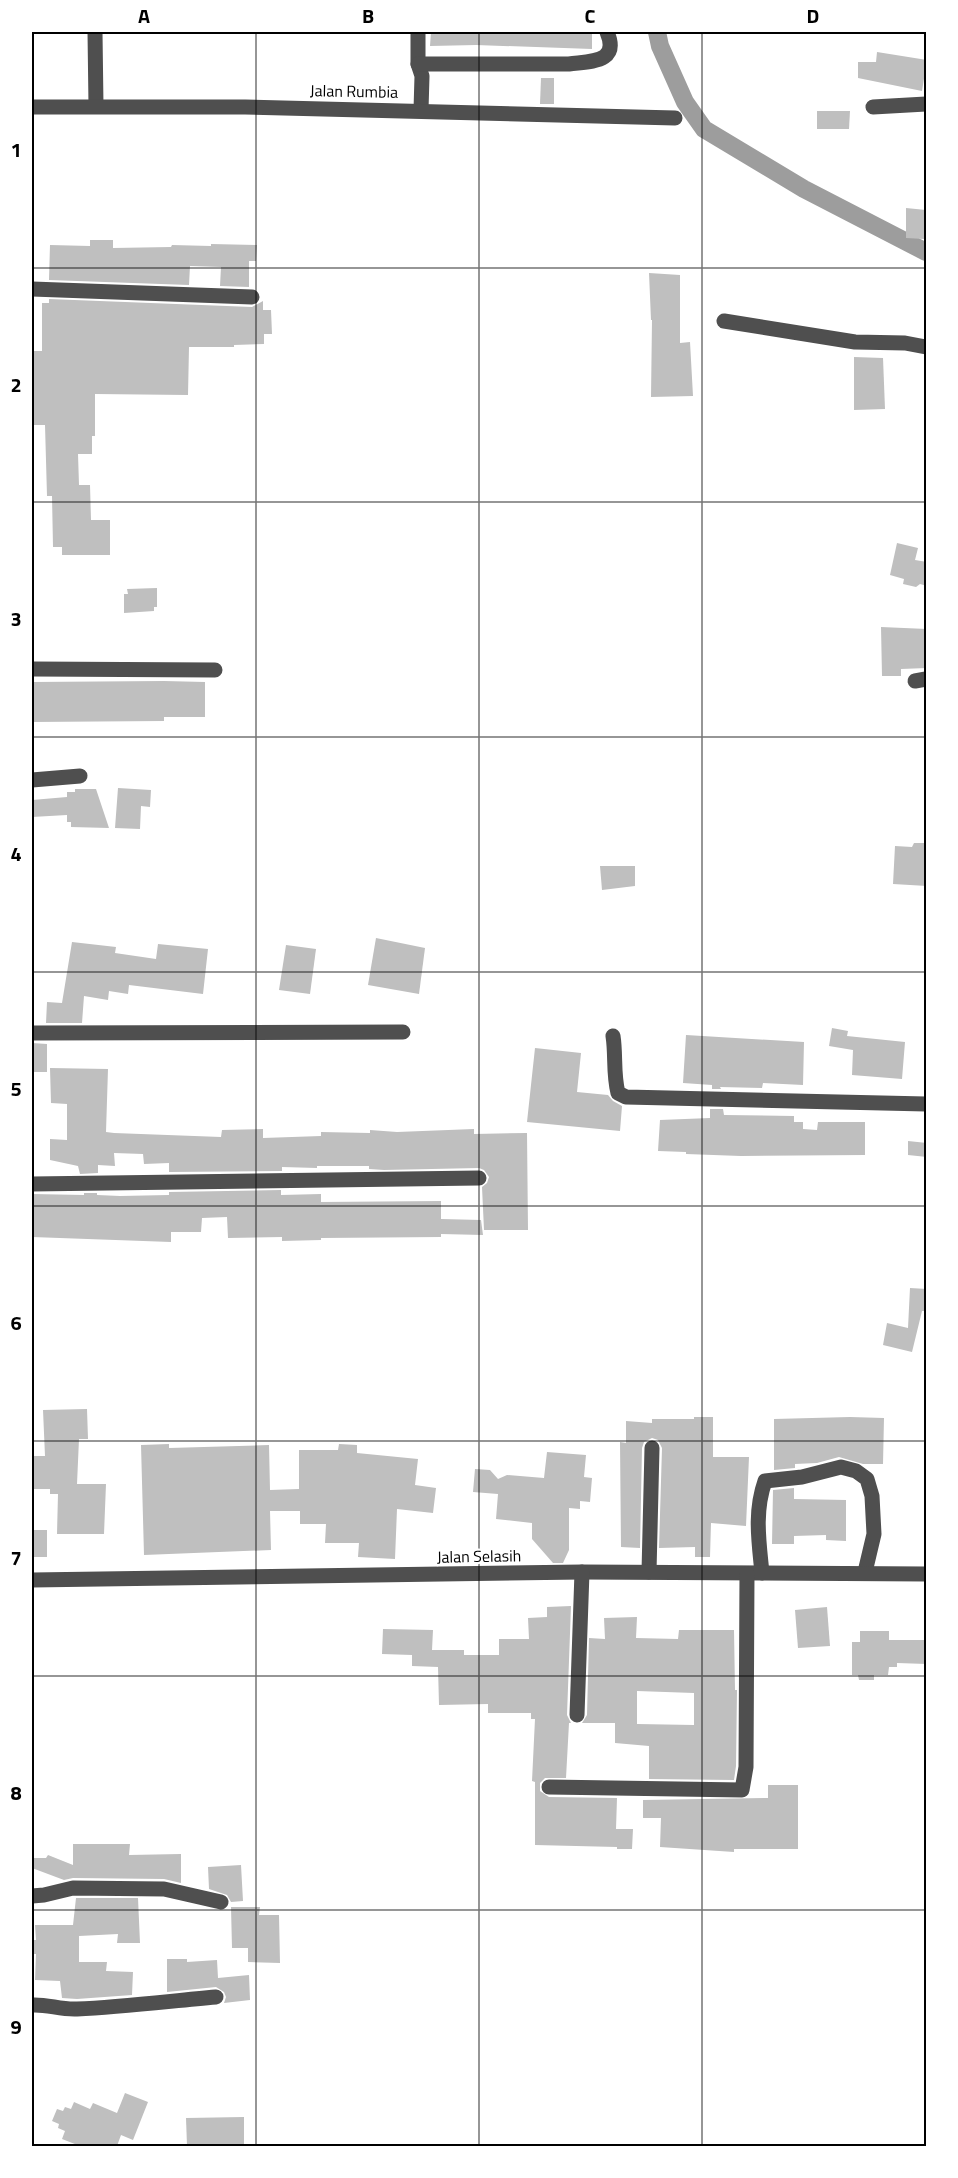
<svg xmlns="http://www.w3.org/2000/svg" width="958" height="2178" font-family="'Titillium Web',sans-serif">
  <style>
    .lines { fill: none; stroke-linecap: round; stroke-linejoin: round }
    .canal { stroke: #9d9d9d; stroke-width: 18 }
    .building { fill: #bfbfbf; fill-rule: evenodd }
    .minor { stroke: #4f4f4f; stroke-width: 15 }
    .grid { fill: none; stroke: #000; stroke-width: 1.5; stroke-opacity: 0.55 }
    .labels { text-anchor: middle; stroke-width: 4.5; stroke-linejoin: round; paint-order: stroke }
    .street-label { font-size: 16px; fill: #000; stroke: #fff }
    .neatline { fill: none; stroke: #000; stroke-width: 2 }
    .grid-label { font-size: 20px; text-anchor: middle; font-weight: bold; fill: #000 }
  </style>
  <rect width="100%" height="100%" fill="#fff"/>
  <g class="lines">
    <polyline class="canal" points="657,32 660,46 685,102 704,129 804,189 926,252"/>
  </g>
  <g class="building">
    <polygon points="431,32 592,32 592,49 476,45 430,46"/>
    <polygon points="877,52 927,60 922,91 858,78 858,62 876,62"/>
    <polygon points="541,78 554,78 554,104 540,104"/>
    <polygon points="817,111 850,111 849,129 817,129"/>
    <polygon points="906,208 926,210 924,239 906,238"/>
    <polygon points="90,240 113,240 113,248 171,247 172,245 211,246 211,244 257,245 256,261 249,261 249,287 220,286 221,267 190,266 189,285 49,280 50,245 90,246"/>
    <polygon points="649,273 680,275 680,343 690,342 693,396 651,397 652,320 651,320"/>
    <polygon points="49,299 252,307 263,301 263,310 271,310 272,334 264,334 264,344 234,345 234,347 189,347 188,395 95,394 95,436 92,436 92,454 78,454 79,485 90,485 91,520 110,520 110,555 62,555 62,547 53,547 52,496 47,496 45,425 32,425 32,351 42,351 42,303 49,303"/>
    <polygon points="854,357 883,358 885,409 854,410"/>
    <polygon points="897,543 918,548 915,560 927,562 927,586 920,584 916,587 903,584 904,579 890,575"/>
    <polygon points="157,588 157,607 154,607 154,611 124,613 124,594 128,594 127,589"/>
    <polygon points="881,627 927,629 927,668 901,669 901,676 882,676"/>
    <polygon points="164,681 205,682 205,717 164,717 164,721 32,722 32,682"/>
    <polygon points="118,788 151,790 150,807 141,806 140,829 115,828"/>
    <polygon points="75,789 96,789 109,828 71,827 71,822 67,822 67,815 32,817 32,800 67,797 67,792 75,792"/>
    <polygon points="914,843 927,843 927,886 893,884 895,846 912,847"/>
    <polygon points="600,866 635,866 635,886 602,890"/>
    <polygon points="376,938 425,948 419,994 368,985"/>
    <polygon points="72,942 116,947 115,953 156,959 158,944 208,949 203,994 129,985 128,994 109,991 108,1000 84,996 82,1023 46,1023 47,1002 62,1003"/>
    <polygon points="286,945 316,949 310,994 279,990"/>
    <polygon points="832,1028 848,1031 847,1036 905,1042 902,1079 852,1075 853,1050 829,1046"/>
    <polygon points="686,1035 804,1042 803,1085 763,1083 762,1088 720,1087 721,1089 712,1089 712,1085 683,1083"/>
    <polygon points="32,1043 47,1044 47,1072 32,1072"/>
    <polygon points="535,1048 581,1053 577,1092 608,1095 613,1101 622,1106 620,1131 527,1122"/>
    <polygon points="50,1068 108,1069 106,1132 114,1133 221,1137 222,1130 263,1129 263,1138 321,1136 321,1132 370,1133 370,1130 397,1132 474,1129 474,1134 527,1133 528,1230 484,1230 482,1187 487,1183 489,1177 484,1170 479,1168 384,1170 369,1169 369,1166 317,1166 317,1168 282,1167 282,1171 169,1172 169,1163 144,1164 143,1154 114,1153 115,1166 98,1165 98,1173 80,1174 78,1166 50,1160 50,1139 67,1140 67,1104 51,1103"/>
    <polygon points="710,1109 723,1109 724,1115 794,1116 794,1122 803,1122 803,1129 817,1130 818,1122 865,1122 865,1155 741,1156 686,1154 686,1152 658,1151 660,1120 710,1118"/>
    <polygon points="908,1141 927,1143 927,1157 908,1155"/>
    <polygon points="281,1190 281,1195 321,1194 321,1202 441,1201 441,1219 481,1220 483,1235 441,1234 441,1237 321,1238 321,1240 282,1241 282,1237 228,1238 227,1217 202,1218 201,1232 171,1232 171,1242 32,1237 32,1194 84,1195 84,1193 97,1193 97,1195 120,1196 169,1195 169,1192"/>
    <polygon points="910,1288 927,1289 927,1311 922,1311 912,1352 883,1345 887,1323 908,1328"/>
    <polygon points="87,1409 88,1439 79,1439 77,1484 106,1484 104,1534 57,1534 58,1494 50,1494 50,1489 32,1489 32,1456 45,1456 43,1410"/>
    <polygon points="694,1417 713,1417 713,1457 749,1457 746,1526 711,1523 710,1557 695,1557 695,1547 659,1548 662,1448 658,1440 652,1438 644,1442 642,1448 640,1548 621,1547 620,1442 626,1443 626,1421 652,1423 652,1419 694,1419"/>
    <polygon points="850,1417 884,1418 883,1464 863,1464 839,1457 817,1463 795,1464 795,1468 774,1470 774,1419"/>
    <polygon points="169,1444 169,1448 269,1445 270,1490 299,1489 299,1450 338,1450 339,1444 357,1445 357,1453 418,1459 415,1485 436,1488 433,1513 397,1509 395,1559 358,1557 359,1543 325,1543 326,1524 300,1524 300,1511 270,1511 271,1550 144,1555 141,1445"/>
    <polygon points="547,1452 586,1455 584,1477 592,1478 590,1502 580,1501 580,1509 569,1508 569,1550 563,1563 553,1563 532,1539 532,1523 496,1519 498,1494 473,1492 475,1469 490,1470 498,1479 507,1475 544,1478"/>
    <polygon points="794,1488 794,1499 846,1500 846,1541 826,1540 826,1535 794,1536 794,1544 772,1544 773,1490"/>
    <rect x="32" y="1530" width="15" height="27"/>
    <polygon points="571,1606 567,1715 571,1723 569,1723 566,1778 545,1778 540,1783 540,1791 549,1797 617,1798 616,1829 633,1829 632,1849 617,1849 617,1847 535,1845 535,1782 532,1781 535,1719 531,1719 531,1713 488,1713 488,1704 439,1705 438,1667 412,1666 412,1655 382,1654 383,1629 433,1630 432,1650 464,1650 464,1655 499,1655 499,1639 529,1639 528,1618 547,1617 547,1607"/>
    <polygon points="827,1607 830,1646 798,1648 795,1610"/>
    <path d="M637 1617 636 1638 678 1639 679 1630H734L735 1690H737L736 1766 734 1780 649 1779V1746L615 1743V1723H582L587 1715 589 1638 605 1639 604 1618ZM637 1691 694 1693V1725L637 1724Z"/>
    <polygon points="860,1631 889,1631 889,1640 927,1640 927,1664 897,1663 897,1667 889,1667 888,1675 874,1675 874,1680 859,1680 858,1675 852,1675 852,1642 860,1642"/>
    <polygon points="768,1785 798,1785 798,1849 734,1849 734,1852 660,1847 661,1818 643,1818 643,1800 768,1798"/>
    <polygon points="73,1844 130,1844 129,1855 181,1854 181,1883 164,1879 73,1878 64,1880 32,1868 32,1858 46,1858 48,1855 73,1865"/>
    <polygon points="241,1865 243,1901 231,1902 227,1895 209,1889 208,1867"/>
    <polygon points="76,1898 138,1898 140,1943 117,1943 118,1934 79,1936 79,1962 107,1962 106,1971 133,1972 132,1995 77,1999 62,1998 60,1981 35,1980 36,1954 32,1954 32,1940 36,1940 35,1925 73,1925"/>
    <polygon points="231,1907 260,1907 259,1915 279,1915 280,1963 248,1962 248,1948 232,1948"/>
    <polygon points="167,1959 187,1959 187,1962 217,1960 218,1978 249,1975 250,2000 224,2003 226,1997 224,1992 216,1987 167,1992"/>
    <polygon points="125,2093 148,2102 133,2140 121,2135 117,2146 80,2146 62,2139 65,2131 58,2128 59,2124 52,2121 57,2109 63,2111 65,2107 71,2109 74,2102 90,2109 93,2103 117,2113"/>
    <polygon points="244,2117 244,2146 187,2146 186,2118"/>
  </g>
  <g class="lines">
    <g class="minor">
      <polyline points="95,32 96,106"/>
      <polyline points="418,32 418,64 422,76 421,110"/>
      <path d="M418 64H569C591 61 620 63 607 32"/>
      <polyline points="32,107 245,107 675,118"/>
      <polyline points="873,107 926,104"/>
      <polyline points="32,289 252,297"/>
      <polyline points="724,321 855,342 905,343 926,347"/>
      <polyline points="32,669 215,670"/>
      <polyline points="915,681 926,679"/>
      <polyline points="32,780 80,776"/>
      <polyline points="32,1033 403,1032"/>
      <path d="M613 1036C616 1055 613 1074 618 1093L626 1097 926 1104"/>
      <polyline points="32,1184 479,1178"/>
      <polyline points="649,1572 652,1448"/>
      <path d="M762 1573C759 1542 754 1512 765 1481L802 1477 841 1467 856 1471 867 1479 872 1496 874 1534 865 1572"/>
      <polyline points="32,1580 582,1572 926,1574"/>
      <polyline points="577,1715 582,1572"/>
      <polyline points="549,1787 742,1790 746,1767 747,1574"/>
      <polyline points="32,1896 44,1895 73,1888 164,1889 221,1902"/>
      <path d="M32 2005C47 2004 61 2010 77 2009 123 2007 170 2001 216 1997"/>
    </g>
  </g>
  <path class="grid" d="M256 32V2146M479 32V2146M702 32V2146M32 268H926M32 502H926M32 737H926M32 972H926M32 1206H926M32 1441H926M32 1676H926M32 1910H926"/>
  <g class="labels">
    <g class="street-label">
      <text transform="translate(354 91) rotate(1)" y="6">Jalan Rumbia</text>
      <text transform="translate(479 1556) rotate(-1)" y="6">Jalan Selasih</text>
    </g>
  </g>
  <rect width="958" height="2178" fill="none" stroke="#ffffff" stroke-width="66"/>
  <rect x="33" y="33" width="892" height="2112" class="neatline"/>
  <g class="grid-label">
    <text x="144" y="23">A</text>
    <text x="368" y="23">B</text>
    <text x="590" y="23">C</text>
    <text x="813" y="23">D</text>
    <text x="16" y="157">1</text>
    <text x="16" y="392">2</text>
    <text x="16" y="626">3</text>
    <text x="16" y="861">4</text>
    <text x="16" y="1096">5</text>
    <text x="16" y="1330">6</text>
    <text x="16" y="1565">7</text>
    <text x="16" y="1800">8</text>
    <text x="16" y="2034">9</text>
  </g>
</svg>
